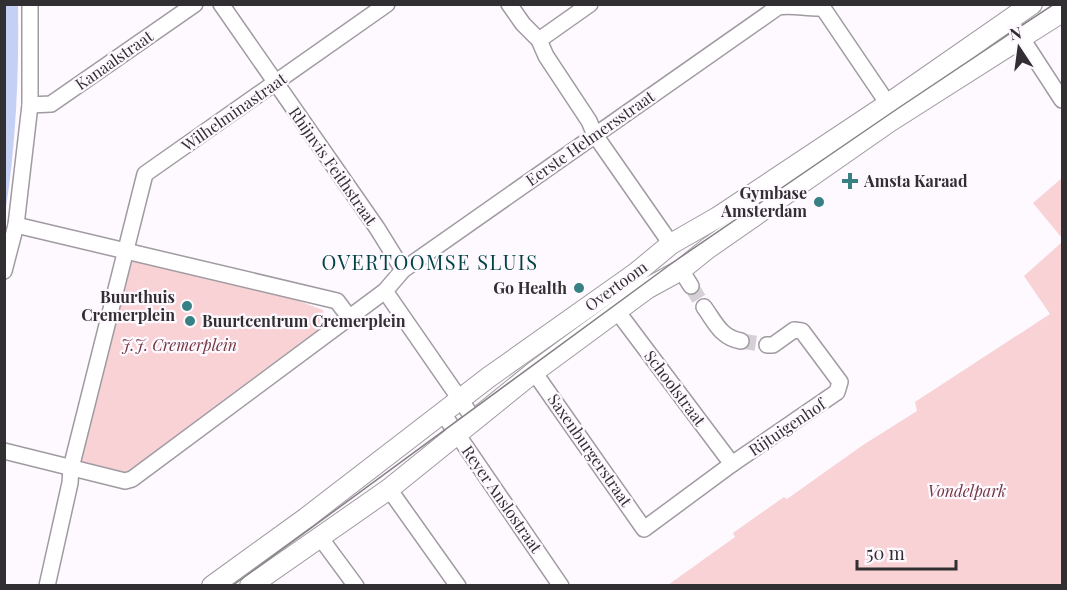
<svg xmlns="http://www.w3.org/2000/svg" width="1067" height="590" font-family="'Playfair Display',serif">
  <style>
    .green { fill: #f8d2d5 }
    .water { fill: #c5d0f5 }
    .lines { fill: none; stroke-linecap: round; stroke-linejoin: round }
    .street-tunnel { stroke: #d5d0d6; stroke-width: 15; stroke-dasharray: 15 8; stroke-linecap: butt }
    .street-casing { stroke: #a09ba1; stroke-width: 18 }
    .secondary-casing { stroke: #a09ba1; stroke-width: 22 }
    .street { stroke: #fff; stroke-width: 15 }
    .secondary { stroke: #fff; stroke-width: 20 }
    .tram { stroke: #858186; stroke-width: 1.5 }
    .poi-dot { fill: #378083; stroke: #fef8ff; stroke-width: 2 }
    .labels { text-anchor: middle; stroke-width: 4.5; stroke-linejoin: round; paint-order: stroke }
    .street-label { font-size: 16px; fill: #312f32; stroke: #fef8ff }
    .poi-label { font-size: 16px; font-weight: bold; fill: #312f32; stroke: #fef8ff; text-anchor: end }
    .park-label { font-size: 16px; font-style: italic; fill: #71363f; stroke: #fef8ff }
    .quarter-label { font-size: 20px; letter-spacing: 1.5px; fill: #004345; stroke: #fef8ff }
  </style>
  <rect width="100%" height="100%" fill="#fef8ff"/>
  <g class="green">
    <polygon points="1062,178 1062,238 1033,203"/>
    <polygon points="1062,242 1062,585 668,585 735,537 733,533 784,497 787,499 863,445 917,411 915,402 1050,314 1024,276"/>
    <polygon points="130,260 296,300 323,310 326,324 123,475 78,463"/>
  </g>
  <path class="water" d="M5 4 18 5C19 75 16 145 5 214Z"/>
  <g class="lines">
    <g class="street-tunnel">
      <polyline points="691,286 704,307"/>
      <polyline points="741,341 767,345"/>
    </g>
    <g class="street-casing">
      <g id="street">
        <polyline points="221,4 377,228 403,270"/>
        <polyline points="509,4 523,24 539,40 546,56 589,121 595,135 671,244"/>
        <polyline points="823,8 888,104"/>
        <polyline points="1021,37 1062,100"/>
        <polyline points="539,40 590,4"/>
        <polyline points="30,105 51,104 195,4"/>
        <polyline points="16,225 337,301 349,317"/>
        <polyline points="681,270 691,286"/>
        <polyline points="4,271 16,225 30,105 30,4"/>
        <polyline points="385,291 475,421"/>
        <path d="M704 307C715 322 721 338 741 341"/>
        <polyline points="617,311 732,464"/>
        <polyline points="534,372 644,529 732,464 837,392 840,382 802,331 794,330 773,345 767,345"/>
        <polyline points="442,412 561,586"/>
        <path d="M4 451 125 481 132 479 385 291 403 270 778 7C792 4 807 9 823 8V4"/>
        <polyline points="389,489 458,586"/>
        <polyline points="319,536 356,586"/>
        <polyline points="47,586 70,483 71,468 145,174 387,4"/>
      </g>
    </g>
    <g class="secondary-casing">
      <g id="secondary">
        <polyline points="212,586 306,518 489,377 636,273 671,244 718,217 888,104 1032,4"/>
        <polyline points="250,586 389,489 534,372 648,288 681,270 707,249 889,122 1062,12"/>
      </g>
    </g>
    <use href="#street" class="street"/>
    <use href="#secondary" class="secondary"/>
    <polyline class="tram" points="232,586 675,261 897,109 1054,4"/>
  </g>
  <g class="poi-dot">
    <path d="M847 172h6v6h6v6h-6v6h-6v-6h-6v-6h6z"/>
    <circle cx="819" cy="202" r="6"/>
    <circle cx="579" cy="288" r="6"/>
    <circle cx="187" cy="306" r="6"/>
    <circle cx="190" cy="321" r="6"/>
  </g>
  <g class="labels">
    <g class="street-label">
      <text transform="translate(114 60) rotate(-35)" y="6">Kanaalstraat</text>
      <text transform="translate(234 112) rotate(-35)" y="6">Wilhelminastraat</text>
      <text transform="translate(590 138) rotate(-35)" y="6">Eerste Helmersstraat</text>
      <text transform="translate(333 166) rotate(55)" y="6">Rhijnvis Feithstraat</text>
      <text transform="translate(616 286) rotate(-36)" y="6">Overtoom</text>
      <text transform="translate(675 388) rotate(53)" y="6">Schoolstraat</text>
      <text transform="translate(787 427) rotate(-34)" y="6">Rijtuigenhof</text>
      <text transform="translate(590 450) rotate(55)" y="6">Saxenburgerstraat</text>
      <text transform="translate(502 499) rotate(55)" y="6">Reyer Anslostraat</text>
    </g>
    <g class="poi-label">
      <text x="864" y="187" text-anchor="start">Amsta Karaad</text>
      <text x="807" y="199">Gymbase<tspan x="807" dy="18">Amsterdam</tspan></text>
      <text x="567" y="294">Go Health</text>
      <text x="175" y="303">Buurthuis<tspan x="175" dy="18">Cremerplein</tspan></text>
      <text x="202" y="327" text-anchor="start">Buurtcentrum Cremerplein</text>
    </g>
    <g class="park-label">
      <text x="179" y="351">J.J. Cremerplein</text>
      <text x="967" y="497">Vondelpark</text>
    </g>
    <g class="quarter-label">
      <text x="430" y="270">OVERTOOMSE SLUIS</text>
    </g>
  </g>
  <rect width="1067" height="590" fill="none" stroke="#312f32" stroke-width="12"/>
  <g transform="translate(1019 48) rotate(347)" stroke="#fef8ff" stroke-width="4.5" paint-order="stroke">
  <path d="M0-4.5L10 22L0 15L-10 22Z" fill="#312f32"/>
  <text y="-9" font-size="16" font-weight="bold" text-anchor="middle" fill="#312f32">N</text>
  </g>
  <path d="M857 560v9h99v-9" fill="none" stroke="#312f32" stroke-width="3"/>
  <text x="866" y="560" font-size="18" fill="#312f32" stroke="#fef8ff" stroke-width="4.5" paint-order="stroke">50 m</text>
</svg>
